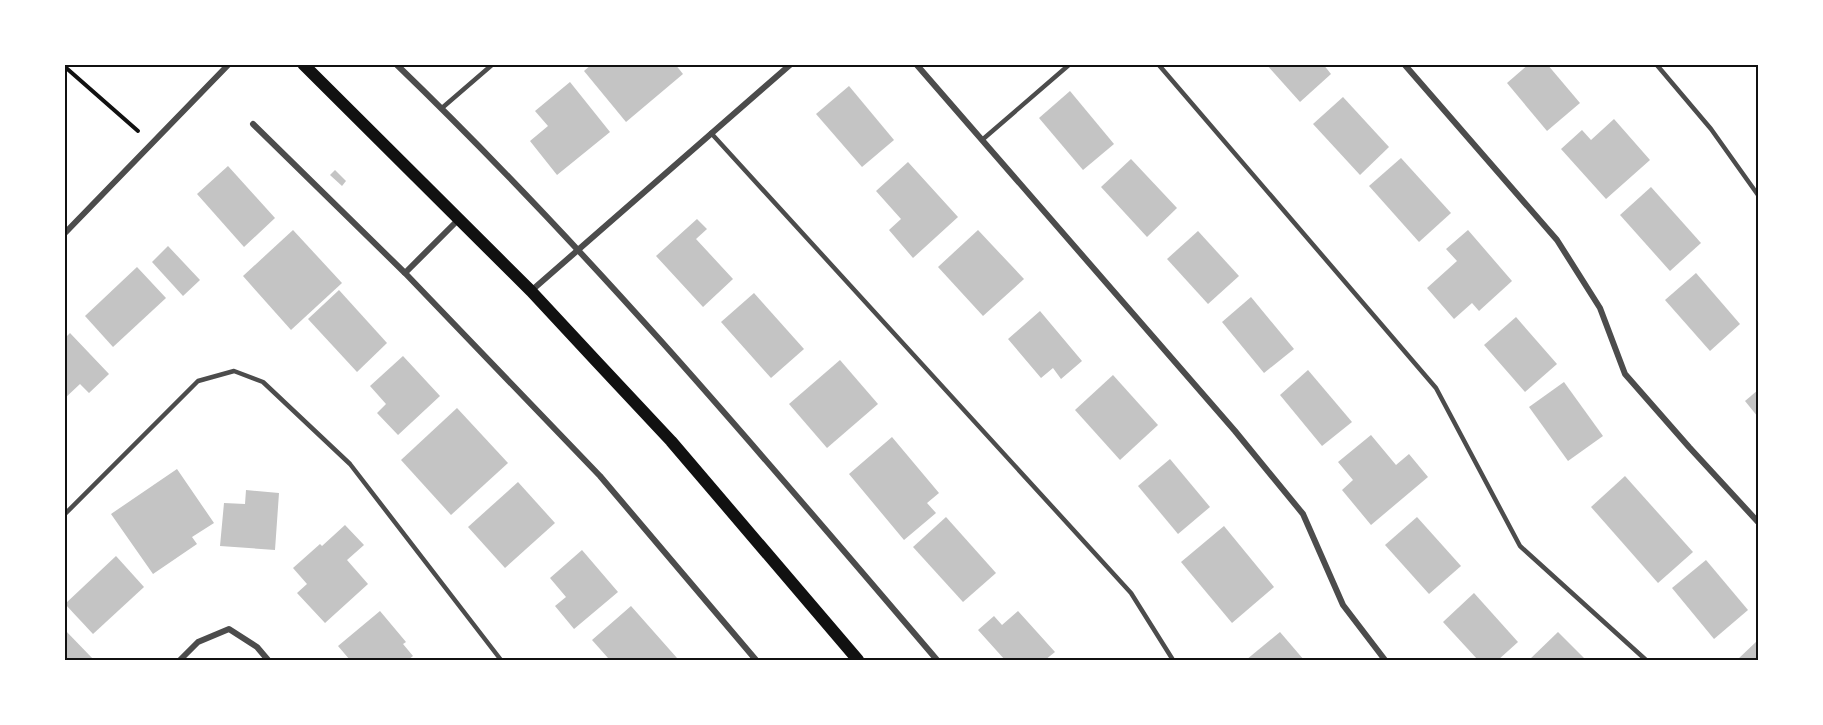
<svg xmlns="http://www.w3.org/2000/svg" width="1823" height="725" font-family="Overpass,sans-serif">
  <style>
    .building { fill: #c4c4c4 }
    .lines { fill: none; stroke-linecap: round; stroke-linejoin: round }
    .path { stroke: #111; stroke-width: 4 }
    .service { stroke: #4c4c4c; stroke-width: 4.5 }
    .minor { stroke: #4c4c4c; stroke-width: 6 }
    .secondary { stroke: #111; stroke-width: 12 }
    .neatline { fill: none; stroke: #111; stroke-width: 2 }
  </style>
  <rect width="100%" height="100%" fill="#fff"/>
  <g class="building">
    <polygon points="592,64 675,64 683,74 626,122 584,71"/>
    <polygon points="1266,64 1323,64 1331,74 1300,102"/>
    <polygon points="1529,64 1547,64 1580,103 1547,131 1507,83"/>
    <polygon points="570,82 610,132 557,175 530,141 548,126 535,111"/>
    <polygon points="849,86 894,140 862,167 816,114"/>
    <polygon points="1070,91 1114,144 1083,170 1039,118"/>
    <polygon points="1343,97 1389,147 1360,175 1313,124"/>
    <polygon points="1614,119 1650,160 1606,199 1561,149 1582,130 1591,140"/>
    <polygon points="1401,158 1451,213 1419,242 1369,186"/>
    <polygon points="1131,159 1177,208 1147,237 1101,187"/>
    <polygon points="908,162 958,217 913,258 889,230 901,219 876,191"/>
    <polygon points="228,166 275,218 244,247 197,194"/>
    <polygon points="335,170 346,181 342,186 330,175"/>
    <polygon points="1651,187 1701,243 1670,271 1620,215"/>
    <polygon points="697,219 707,229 696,239 733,279 703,307 656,256"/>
    <polygon points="293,230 342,283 291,330 243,276"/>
    <polygon points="978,230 1024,279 983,316 938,267"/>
    <polygon points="1468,230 1512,281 1479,311 1472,303 1454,319 1427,288 1457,261 1446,249"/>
    <polygon points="1198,231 1239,276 1208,304 1167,259"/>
    <polygon points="168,246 200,280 183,296 152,262"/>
    <polygon points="137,267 166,298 113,347 85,316"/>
    <polygon points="1696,273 1740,324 1710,351 1665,300"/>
    <polygon points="339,290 387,343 357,372 308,319"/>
    <polygon points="754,293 804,349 771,378 721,322"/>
    <polygon points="1251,297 1294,349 1264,373 1222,322"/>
    <polygon points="1040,311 1082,361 1061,379 1053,368 1041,378 1008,339"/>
    <polygon points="1516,317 1557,364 1525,392 1484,345"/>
    <polygon points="70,333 109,374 89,393 80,384 64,399 64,339"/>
    <polygon points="403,356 440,396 398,435 377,413 386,404 370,386"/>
    <polygon points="840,360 878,404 827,448 789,404"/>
    <polygon points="1308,370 1352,422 1322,446 1280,395"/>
    <polygon points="1113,375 1158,425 1120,460 1075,410"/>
    <polygon points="1564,382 1603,436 1568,461 1529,407"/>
    <polygon points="1758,390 1758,417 1745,401"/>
    <polygon points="457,408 508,463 451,515 401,460"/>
    <polygon points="1371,435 1396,465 1409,454 1428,477 1371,525 1342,490 1353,480 1338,462"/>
    <polygon points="892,437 939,493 927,503 936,513 904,540 849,474"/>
    <polygon points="1170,459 1210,507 1178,534 1138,486"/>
    <polygon points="177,469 214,523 192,537 197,544 153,574 111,514"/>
    <polygon points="1625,476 1693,552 1658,583 1591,507"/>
    <polygon points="518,482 555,523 505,568 468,527"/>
    <polygon points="246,490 279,493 275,550 220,546 224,503 245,504"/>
    <polygon points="946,517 996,573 963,602 913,547"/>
    <polygon points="1417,517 1461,566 1429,594 1385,545"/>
    <polygon points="345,525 364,545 347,560 368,584 325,623 297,593 307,584 293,568 320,544 322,546"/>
    <polygon points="1224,526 1274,587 1232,623 1181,562"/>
    <polygon points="582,550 618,592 574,629 555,606 566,597 550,578"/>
    <polygon points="116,556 144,587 93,634 65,604"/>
    <polygon points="1706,560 1748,610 1714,639 1672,588"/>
    <polygon points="1474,593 1518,642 1498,660 1478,660 1443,622"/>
    <polygon points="631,606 677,658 674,660 605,660 608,658 592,640"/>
    <polygon points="380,611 406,642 403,644 413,656 408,660 350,660 338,646"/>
    <polygon points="1018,611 1055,652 1045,660 1005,660 978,630 994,616 1002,625"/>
    <polygon points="64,629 94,660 64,660"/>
    <polygon points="1280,632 1304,660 1246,660"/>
    <polygon points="1558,632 1586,660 1529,660"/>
    <polygon points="1758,640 1758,660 1737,660"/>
  </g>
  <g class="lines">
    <polyline class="path" points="64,66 138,131"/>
    <g class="service">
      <polyline points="1158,64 1436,388 1520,546 1646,660"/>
      <polyline points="1656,64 1711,129 1758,195"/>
      <polyline points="442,108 493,64"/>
      <polyline points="711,133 1131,593 1173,660"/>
      <polyline points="982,140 1070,64"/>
      <polyline points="64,515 198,381 234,371 263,382 350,464 501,660"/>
    </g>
    <g class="minor">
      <path d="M396 64C590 251 763 456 937 660"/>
      <polyline points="916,64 1235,431 1303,514 1343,605 1385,660"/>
      <polyline points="1404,64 1557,240 1600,308 1625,374 1689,447 1758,522"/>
      <polyline points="253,124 405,273 600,476 756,660"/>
      <polyline points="64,234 229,64"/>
      <polyline points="405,273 458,220"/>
      <polyline points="531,291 791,64"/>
      <polyline points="180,660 198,642 229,629 257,647 268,660"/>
    </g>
    <polyline class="secondary" points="303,64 531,291 597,362 671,441 858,660"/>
  </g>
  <rect width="1823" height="725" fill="none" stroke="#ffffff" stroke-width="132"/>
  <rect x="66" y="66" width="1691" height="593" class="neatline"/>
</svg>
